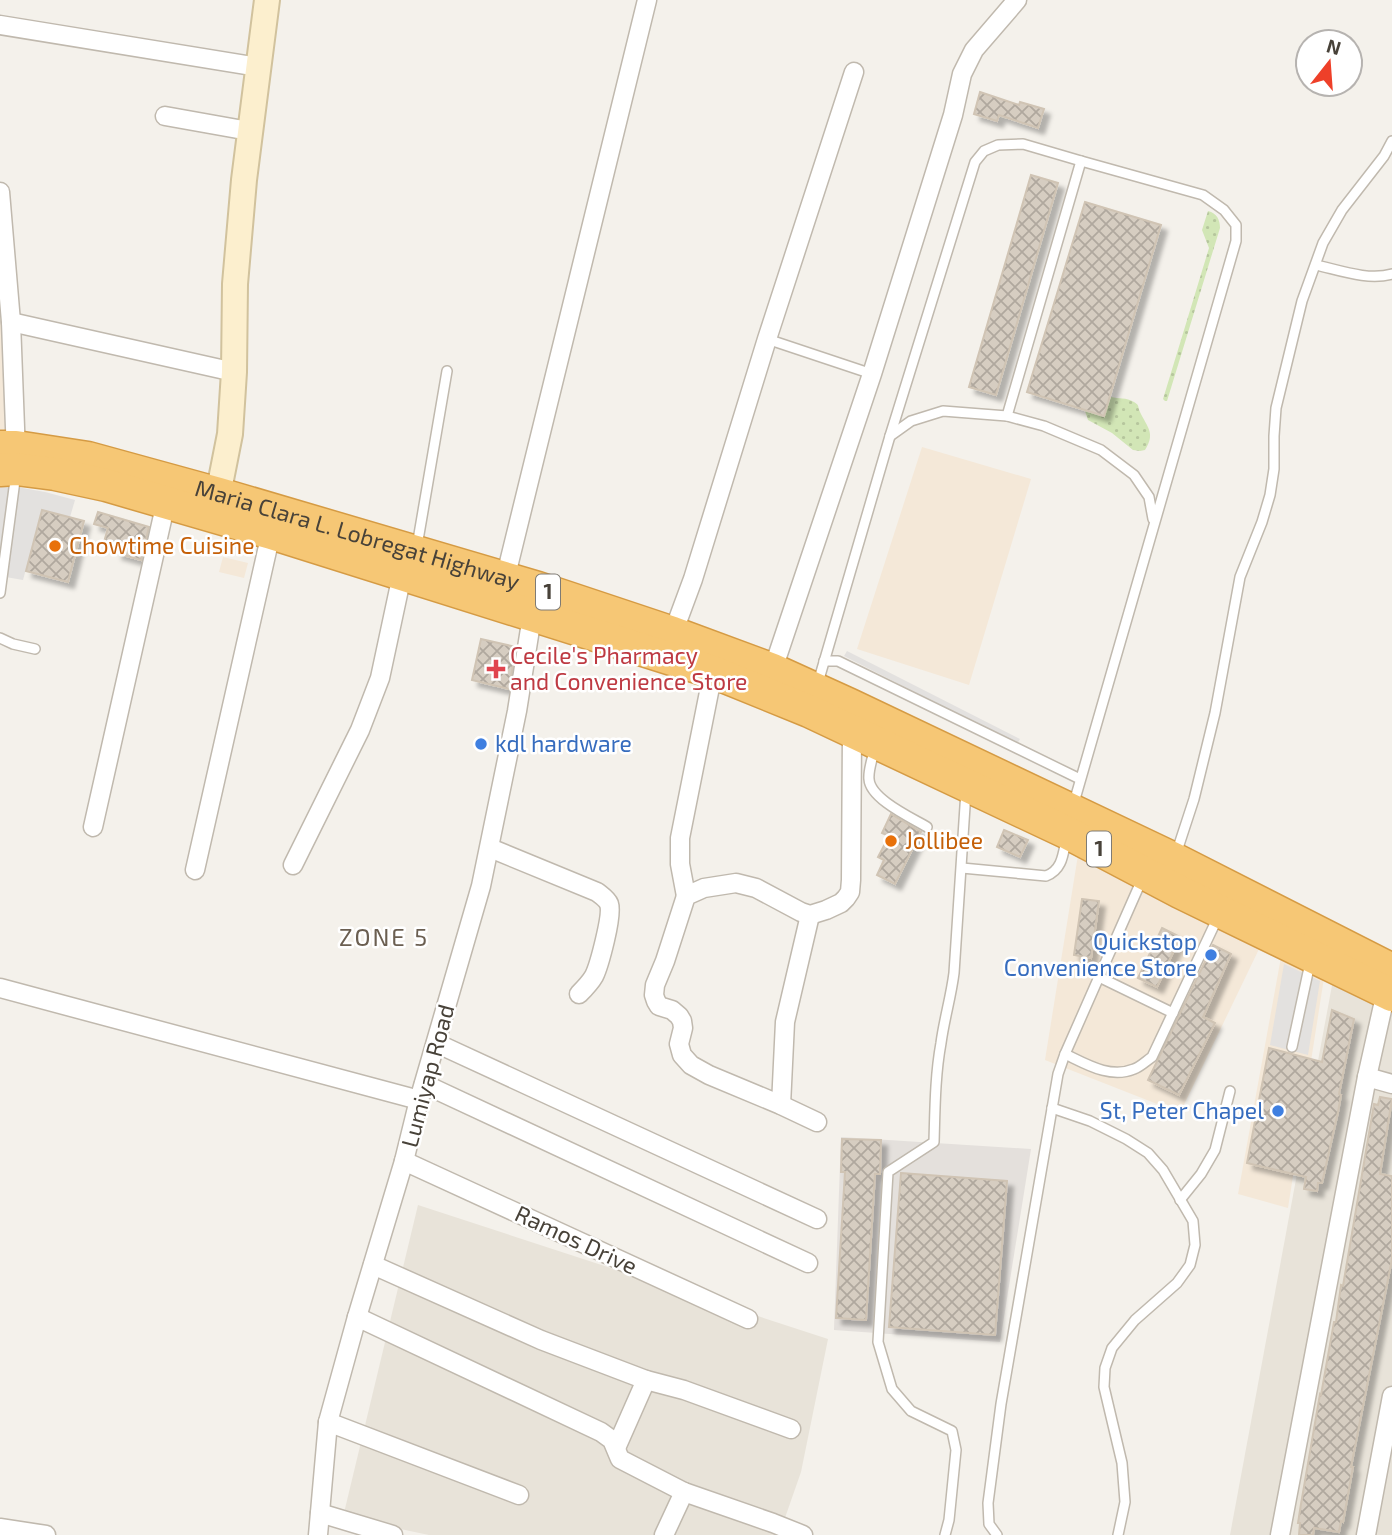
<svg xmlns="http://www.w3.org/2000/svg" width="1392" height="1535" font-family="'Exo 2',sans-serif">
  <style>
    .residential { fill: #e8e3d9 }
    .commercial { fill: #f4e8d8 }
    .industrial { fill: #e4e0dc }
    .green { fill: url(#green-dots) }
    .parking { fill: #e3e1df }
    .building { fill: url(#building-cross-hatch); stroke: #d0c4b4; stroke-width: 2; filter: url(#shadow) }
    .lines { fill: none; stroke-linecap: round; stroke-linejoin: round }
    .lane-casing { stroke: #c0b9ae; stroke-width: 12 }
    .street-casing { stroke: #c0b9ae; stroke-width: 21 }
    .secondary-casing { stroke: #d1c29d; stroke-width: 28 }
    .highway-casing { stroke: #d59b44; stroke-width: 35 }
    .lane { stroke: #fff; stroke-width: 9 }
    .street { stroke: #fff; stroke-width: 18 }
    .secondary { stroke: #fcefce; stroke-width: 24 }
    .highway { stroke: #f6c775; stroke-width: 32 }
    .food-dot { fill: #e8710a; stroke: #fff; stroke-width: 2.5 }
    .health-dot { fill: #e0444e; stroke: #fff; stroke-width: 2.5 }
    .shop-dot { fill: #3f7fe0; stroke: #fff; stroke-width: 2.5 }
    .labels { text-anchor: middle; stroke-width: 5; stroke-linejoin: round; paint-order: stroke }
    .shield { fill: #fff; stroke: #7f7b74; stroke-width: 2 }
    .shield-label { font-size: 21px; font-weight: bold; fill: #484239 }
    .street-label { font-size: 23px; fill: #484239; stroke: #fff }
    .food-label { font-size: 23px; fill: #c56008; stroke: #fff; text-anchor: start }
    .health-label { font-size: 23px; fill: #be3a42; stroke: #fff; text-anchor: start }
    .shop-label { font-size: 23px; fill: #366cbe; stroke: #fff; text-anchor: end }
    .neighbourhood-label { font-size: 24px; letter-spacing: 2px; fill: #6b5f51; stroke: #fff }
  </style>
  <defs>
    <pattern id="green-dots" width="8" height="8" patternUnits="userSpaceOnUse" patternTransform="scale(1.75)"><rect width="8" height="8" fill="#d2e6b6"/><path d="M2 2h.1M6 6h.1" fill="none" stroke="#b6c69d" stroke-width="1.8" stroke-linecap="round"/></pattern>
    <pattern id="building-cross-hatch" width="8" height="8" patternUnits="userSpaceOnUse" patternTransform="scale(1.75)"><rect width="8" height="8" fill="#d6cdc1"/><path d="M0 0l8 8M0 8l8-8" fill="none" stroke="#b0a89e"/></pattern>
    <filter id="shadow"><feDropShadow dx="6" dy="6" stdDeviation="2" flood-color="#0004"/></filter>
  </defs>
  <rect width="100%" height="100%" fill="#f4f1eb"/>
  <g class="residential">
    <polygon points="1333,980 1392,1007 1392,1535 1230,1535"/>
    <polygon points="418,1205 828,1339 801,1472 779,1535 429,1535 343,1517"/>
  </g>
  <g class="commercial">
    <polygon points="0,285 10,434 0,434"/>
    <polygon points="922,447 1031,479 969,685 857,649"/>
    <polygon points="223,557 248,563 244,578 219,572"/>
    <polygon points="1078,855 1260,947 1180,1113 1045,1060"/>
    <polygon points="1281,957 1324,978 1288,1208 1238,1194"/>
  </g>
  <polygon class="industrial" points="841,1137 1031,1149 1000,1342 834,1330"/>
  <g class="green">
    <path d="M1208 211C1217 213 1220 220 1220 228L1167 401H1165L1163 399 1209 248 1202 230Z"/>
    <path d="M1111 397C1119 399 1126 397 1134 402 1140 406 1137 405 1140 412 1147 427 1156 433 1145 450L1140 451 1133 450 1112 433 1088 420 1085 411 1104 417Z"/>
  </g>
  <g class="parking">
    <polygon points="0,484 45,492 75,500 70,517 42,510 23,580 0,576"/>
    <polygon points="847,651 1020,739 1017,744 844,656"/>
    <polygon points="1284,964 1320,981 1308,1055 1270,1045"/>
  </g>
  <g class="building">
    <polygon points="980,92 1019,105 1020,102 1044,109 1038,128 999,115 997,121 974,114"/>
    <polygon points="1031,175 1058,183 996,395 969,387"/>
    <polygon points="1085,202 1161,225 1104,416 1027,392"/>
    <polygon points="42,510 84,521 68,582 26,571"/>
    <polygon points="98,512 149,527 141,560 116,553 118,546 104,542 108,528 94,524"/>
    <polygon points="481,639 516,647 509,689 472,680"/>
    <polygon points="891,814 921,832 895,884 877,875 884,860 878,857 889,836 882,833"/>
    <polygon points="1004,830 1028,840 1020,857 997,847"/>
    <polygon points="1082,899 1099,901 1091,958 1074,955"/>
    <polygon points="1162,928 1180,937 1157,987 1138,978"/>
    <polygon points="1213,945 1231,954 1203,1017 1215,1023 1179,1095 1148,1080"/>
    <polygon points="1332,1010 1354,1019 1339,1094 1341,1095 1338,1112 1322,1183 1318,1183 1317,1191 1304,1189 1306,1177 1247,1163 1269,1048 1322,1062"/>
    <polygon points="1380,1097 1392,1099 1380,1174 1392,1176 1392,1259 1351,1467 1353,1467 1343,1522 1341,1521 1339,1532 1314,1528 1313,1535 1299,1535 1300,1523 1298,1523 1301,1504 1320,1394 1321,1395 1334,1322 1336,1322 1341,1285 1343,1286 1374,1104 1378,1105"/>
    <polygon points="842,1139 881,1140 880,1174 875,1174 866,1320 836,1318 845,1172 841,1172"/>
    <polygon points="901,1173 1007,1181 995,1335 889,1327"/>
  </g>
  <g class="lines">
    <g class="lane-casing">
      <g id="lane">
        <path d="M1316 265C1339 270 1368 281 1392 274"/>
        <polyline points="767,339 872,374"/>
        <polyline points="1007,416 1081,161"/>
        <polyline points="890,436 911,421 943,411 1007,416 1044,426 1101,450 1134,475 1149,497 1153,519"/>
        <polyline points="417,546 447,371"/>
        <polyline points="0,593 16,473"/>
        <polyline points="0,638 13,644 35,649"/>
        <polyline points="824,661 838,661 1080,779"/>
        <polyline points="817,686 890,436 975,162 984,151 998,145 1023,144 1081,161 1203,195 1224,210 1236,225 1236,241 1073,806"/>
        <path d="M875 747C873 757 868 770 869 779 870 799 912 818 927 827"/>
        <polyline points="1176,854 1194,799 1215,713 1240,577 1262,522 1270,495 1274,469 1274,436 1276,408 1302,301 1323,243 1342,210 1384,156 1392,141"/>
        <path d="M962 868 1046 876C1062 870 1063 855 1066 840"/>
        <polyline points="1099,977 1173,1013"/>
        <polyline points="1292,1047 1310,963"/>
        <path d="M1065 1054C1086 1064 1110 1079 1134 1069 1140 1067 1146 1061 1152 1057L1218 917"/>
        <polyline points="1052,1108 1090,1121 1126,1139 1148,1153 1163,1170 1193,1221 1195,1245 1190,1265 1177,1283 1135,1320 1112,1348 1105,1368 1104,1387 1122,1463 1125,1502 1118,1535"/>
        <polyline points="1180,1200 1201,1174 1215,1150 1230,1091"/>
        <path d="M945 1535 949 1520 956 1450 952 1431 911 1411 892 1389 878 1342 888 1172 934 1142C935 1109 935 1076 941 1043 944 1020 951 997 954 973L966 791"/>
        <polyline points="997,1535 989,1524 988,1503 1001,1404 1058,1074 1065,1054 1143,877"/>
      </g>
    </g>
    <g class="street-casing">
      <g id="street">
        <polyline points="0,25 258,67"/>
        <polyline points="165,116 249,131"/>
        <polyline points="0,192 11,322 16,454"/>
        <polyline points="11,322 234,372"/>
        <polyline points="505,579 647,0"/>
        <polyline points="673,633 693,579 767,339 854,72"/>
        <polyline points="771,675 872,374 953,115 962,74 974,50 1017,0"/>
        <polyline points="93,827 166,502"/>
        <path d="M490 848 597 892C602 896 607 899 609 904 613 915 599 966 594 976 590 983 585 988 579 994"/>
        <polyline points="293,865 360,730 380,678 402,575"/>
        <polyline points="195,870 271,533"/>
        <polyline points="686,896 680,864 680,838 713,672"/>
        <polyline points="0,988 419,1100"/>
        <polyline points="436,1043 817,1219"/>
        <polyline points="1367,1077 1392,1084"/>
        <polyline points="424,1084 808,1263"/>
        <polyline points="781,1105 785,1022 810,915"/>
        <polyline points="817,1122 781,1105 709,1075 691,1065 682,1055 679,1044 683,1028 682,1021 679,1016 672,1010 659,1006 656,1001 654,995 655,985 665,961 686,896 704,888 736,883 756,888 801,912 810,915 826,910 841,903 846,898 850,892 851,880 852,732"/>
        <polyline points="404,1161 748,1319"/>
        <polyline points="373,1265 541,1340 646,1380 684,1390 791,1429"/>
        <polyline points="357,1317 601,1432 612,1440 620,1459 684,1492 773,1523 803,1535"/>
        <polyline points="328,1422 519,1495"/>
        <polyline points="616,1448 646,1380"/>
        <polyline points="320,1513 393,1535"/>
        <polyline points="0,1528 46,1535"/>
        <polyline points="318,1535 328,1422 357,1317 404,1161 419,1100 481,886 517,711 533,610"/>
        <polyline points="664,1535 684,1492"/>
        <polyline points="1280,1535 1367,1077 1386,992"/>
        <polyline points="1366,1535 1392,1396"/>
      </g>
    </g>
    <g class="secondary-casing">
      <polyline id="secondary" points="215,510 230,434 234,372 235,284 244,180 267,0"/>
    </g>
    <g class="highway-casing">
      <g id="highway">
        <path id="s1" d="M0 447H16L88 458 219 494 538 588 673 633 773 670 850 705 1174 859 1392 970"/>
        <polyline points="0,470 16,469 55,474 106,485 271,533 713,672 809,711 1068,833 1180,892 1392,995"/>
      </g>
    </g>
    <use href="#lane" class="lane"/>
    <use href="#street" class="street"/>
    <use href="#secondary" class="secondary"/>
    <use href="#highway" class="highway"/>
  </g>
  <g class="food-dot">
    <circle cx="55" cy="546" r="7"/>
    <circle cx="891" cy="841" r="7"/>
  </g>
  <path class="health-dot" d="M492.5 658.5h7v7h7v7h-7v7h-7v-7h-7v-7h7z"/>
  <g class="shop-dot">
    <circle cx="481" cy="744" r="7"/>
    <circle cx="1211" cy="955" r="7"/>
    <circle cx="1278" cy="1111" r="7"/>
  </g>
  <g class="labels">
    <g class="shield">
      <rect x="536" y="574.5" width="24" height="35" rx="5"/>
      <rect x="1087" y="831.5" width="24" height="35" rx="5"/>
    </g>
    <g class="shield-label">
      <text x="548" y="599">1</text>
      <text x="1099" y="856">1</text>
    </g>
    <g class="street-label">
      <text dy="8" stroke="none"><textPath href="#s1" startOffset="369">Maria Clara L. Lobregat Highway</textPath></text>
      <text transform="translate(428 1076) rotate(-75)" y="8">Lumiyap Road</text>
      <text transform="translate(576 1240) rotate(25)" y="8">Ramos Drive</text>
    </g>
    <g class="food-label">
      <text x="69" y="554">Chowtime Cuisine</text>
      <text x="905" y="849">Jollibee</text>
    </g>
    <g class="health-label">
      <text x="510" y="664">Cecile's Pharmacy<tspan x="510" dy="26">and Convenience Store</tspan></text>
    </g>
    <g class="shop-label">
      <text x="495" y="752" text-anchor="start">kdl hardware</text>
      <text x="1197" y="950">Quickstop<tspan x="1197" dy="26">Convenience Store</tspan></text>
      <text x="1264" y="1119">St, Peter Chapel</text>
    </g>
    <g class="neighbourhood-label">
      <text x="384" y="946">ZONE 5</text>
    </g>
  </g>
  <g transform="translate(1329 63) rotate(17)"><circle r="33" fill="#ffffff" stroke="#b6b3b0" stroke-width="2"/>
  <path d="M0-5L12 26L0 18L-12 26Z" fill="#ee4029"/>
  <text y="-10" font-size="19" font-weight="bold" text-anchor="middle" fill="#484239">N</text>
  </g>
</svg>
